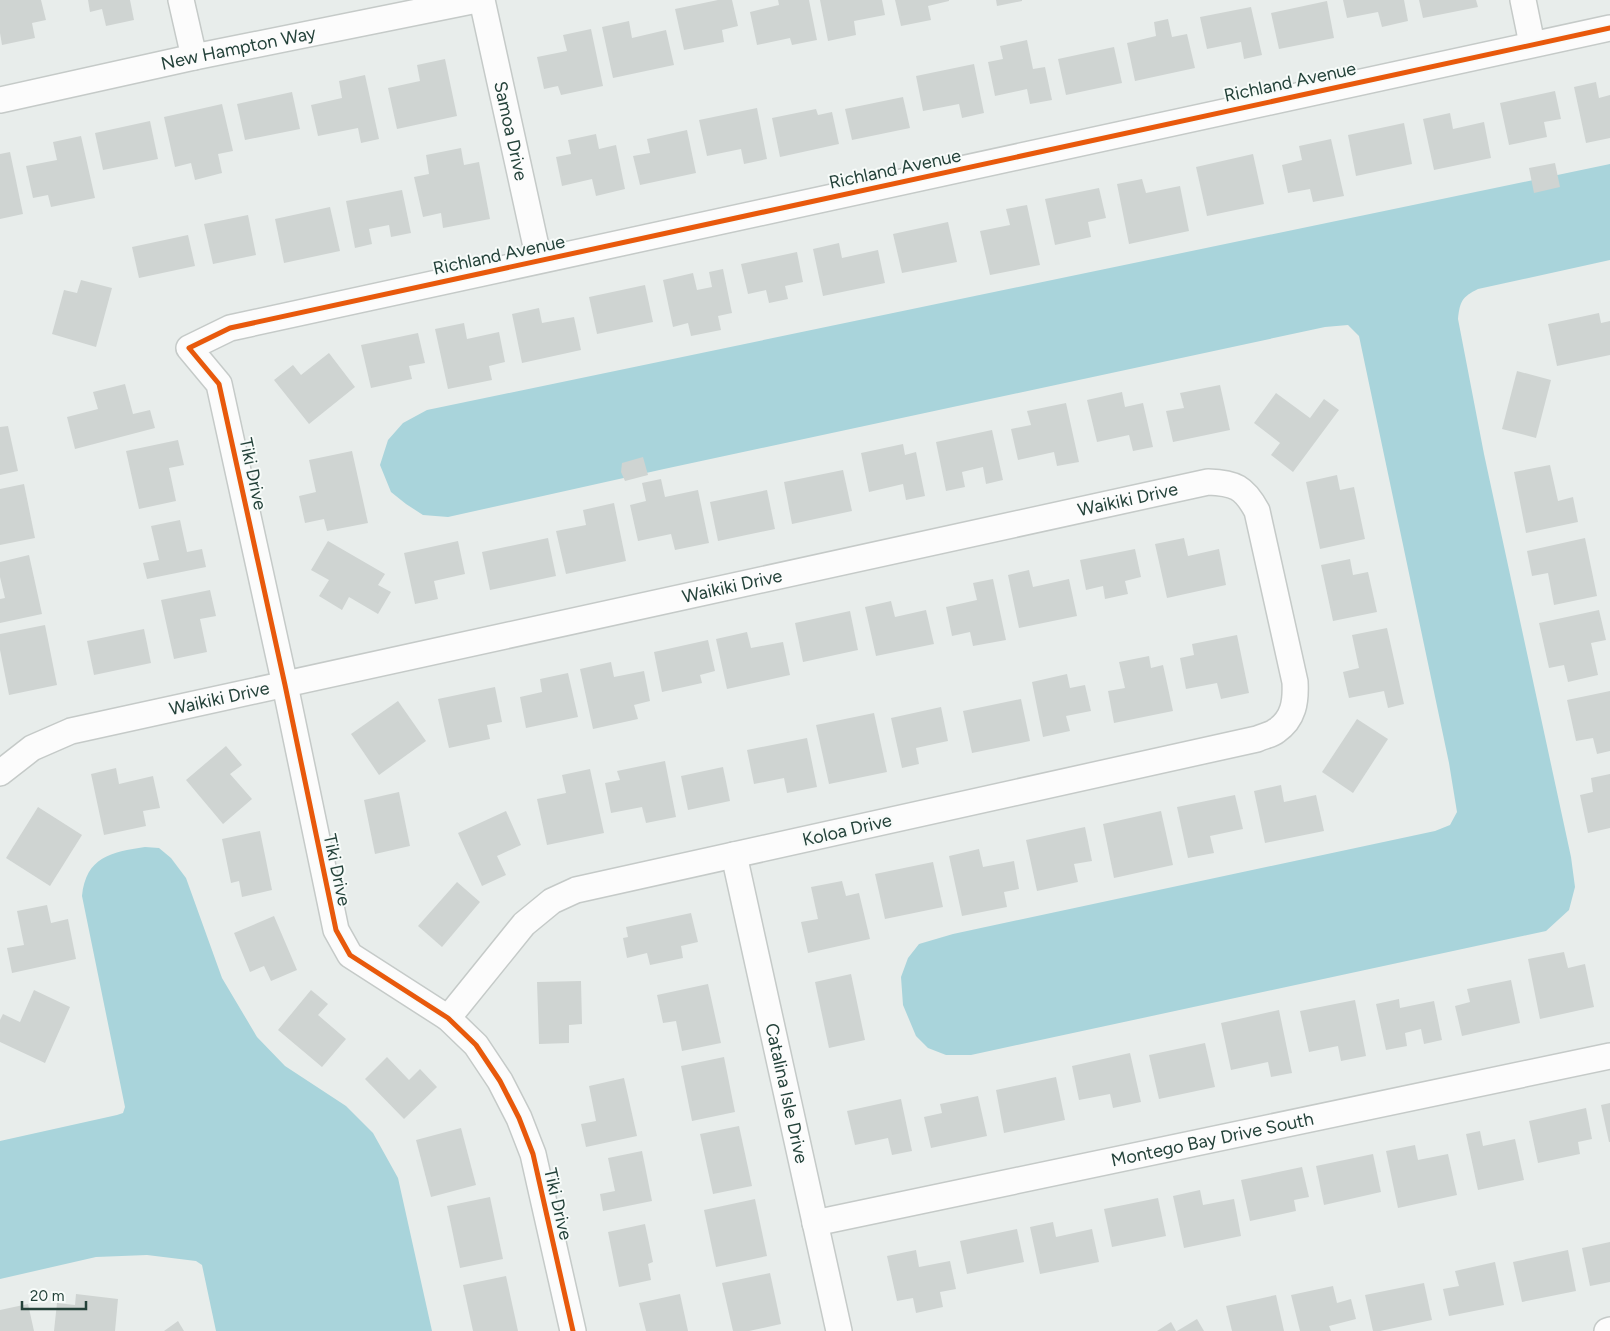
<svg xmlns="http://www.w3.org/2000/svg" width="1610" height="1331" font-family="Figtree,sans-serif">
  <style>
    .water { fill: #a9d4db }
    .building { fill: #cfd4d2 }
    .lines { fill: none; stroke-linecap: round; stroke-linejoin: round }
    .minor-casing { stroke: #c5cac8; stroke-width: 28 }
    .minor { stroke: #fcfcfc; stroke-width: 25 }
    .cycleway-casing { stroke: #f7fbf9; stroke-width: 8 }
    .cycleway { stroke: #e8590c; stroke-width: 5 }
    .labels { text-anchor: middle; stroke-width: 4; stroke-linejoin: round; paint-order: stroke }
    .street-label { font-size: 18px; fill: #24423a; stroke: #f7fbf9 }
  </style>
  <rect width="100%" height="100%" fill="#e8edeb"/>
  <g class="water">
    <path d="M1610 164V260L1478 289C1462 297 1460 301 1458 319L1484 454 1571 857 1575 887 1569 910 1546 931 971 1055H946L928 1048 916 1036 903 1005 901 977 908 958 919 944 953 934 1435 831 1450 825 1457 812 1449 763 1359 336 1348 325 1325 327 664 469 448 517 423 515 406 504 391 492 380 465 388 440 403 423 427 410Z"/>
    <path d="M145 847 159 848 171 858 186 878 222 978 257 1037 285 1066 346 1106 373 1133 398 1178 432 1331H216L202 1265 196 1261 147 1255 96 1257 0 1279V1141L117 1115 123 1113 125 1107 82 896C86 857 111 852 145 847Z"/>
  </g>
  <g class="building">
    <polygon points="0,0 41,0 46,20 32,23 35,38 2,45 0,33"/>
    <polygon points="88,0 130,0 134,20 106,26 102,9 90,12"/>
    <polygon points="718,0 732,0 738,26 722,30 724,42 684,50 675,9"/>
    <polygon points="778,0 809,0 817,40 792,45 790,38 757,45 750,12 779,5"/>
    <polygon points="820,0 882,0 885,15 854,21 856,35 828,41"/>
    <polygon points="895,0 949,0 949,1 928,6 931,20 901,26"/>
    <polygon points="996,0 1022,0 1022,1 997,6"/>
    <polygon points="1343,0 1404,0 1408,21 1382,27 1378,12 1347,18"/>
    <polygon points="1419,0 1476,0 1478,7 1423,18"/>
    <polygon points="1327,1 1334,38 1279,49 1271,13"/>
    <polygon points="1251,7 1262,55 1244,59 1241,42 1207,49 1200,17"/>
    <polygon points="1168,19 1172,37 1187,34 1195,68 1135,81 1127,43 1156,36 1154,22"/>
    <polygon points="629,21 632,38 666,30 674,65 613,78 602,27"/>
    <polygon points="591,29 603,86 561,95 558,86 544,89 537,57 567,51 563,35"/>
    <polygon points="1027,40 1033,69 1045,67 1052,100 1030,104 1027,89 995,96 988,62 1003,59 1000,46"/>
    <polygon points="1114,47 1122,83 1066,95 1058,59"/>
    <polygon points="445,59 457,116 397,129 388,88 420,81 417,65"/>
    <polygon points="974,64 984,113 962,118 959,104 923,111 916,76"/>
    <polygon points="365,75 379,139 361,143 358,128 318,136 311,105 342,98 339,81"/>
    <polygon points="1596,82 1599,98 1610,95 1610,138 1586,143 1574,87"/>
    <polygon points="1555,91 1561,119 1544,122 1547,137 1509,145 1500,103"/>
    <polygon points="292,92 300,129 245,140 237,104"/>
    <polygon points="903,97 910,128 852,140 845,109"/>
    <polygon points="222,104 233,151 218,154 222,173 195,180 191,163 175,167 164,117"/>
    <polygon points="757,108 767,159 744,164 741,149 707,156 699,120"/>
    <polygon points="816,109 818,115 832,112 839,144 780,157 772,118"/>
    <polygon points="1450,113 1453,129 1484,122 1491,158 1434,170 1423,119"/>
    <polygon points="150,121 158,159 103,170 95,133"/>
    <polygon points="1404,123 1412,164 1356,176 1348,135"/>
    <polygon points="687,130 696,173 640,185 633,156 650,153 647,139"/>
    <polygon points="596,134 599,149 616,145 625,189 596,196 592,179 562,186 556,157 571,154 568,140"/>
    <polygon points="81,136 95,198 51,207 48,195 33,198 26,166 57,160 53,142"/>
    <polygon points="1331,139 1344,196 1313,202 1310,189 1288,193 1282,165 1302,160 1299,146"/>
    <polygon points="461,148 464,165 479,162 490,219 443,228 441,213 423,217 414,177 429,174 426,155"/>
    <polygon points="10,152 23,214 0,219 0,154"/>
    <polygon points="1253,154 1264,204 1207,216 1196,167"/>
    <polygon points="1555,163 1560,187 1534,193 1529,168"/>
    <polygon points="1142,179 1146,193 1180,186 1189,231 1129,244 1117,184"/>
    <polygon points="1099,188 1106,218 1088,222 1091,237 1055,245 1045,199"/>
    <polygon points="402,190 411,233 391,237 389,225 369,229 372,244 355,248 346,201"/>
    <polygon points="1027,205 1040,265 990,275 980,231 1010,225 1006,209"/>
    <polygon points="330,207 340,251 284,263 275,219"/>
    <polygon points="248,215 256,255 213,264 204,224"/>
    <polygon points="948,222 957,262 902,273 893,234"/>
    <polygon points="188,235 195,266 139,278 132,247"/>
    <polygon points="839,243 842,258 878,250 885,283 823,296 813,249"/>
    <polygon points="797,252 803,282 785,286 788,299 769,303 766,290 748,294 741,264"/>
    <polygon points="723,269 732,313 718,316 721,330 691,336 688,323 673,327 663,280 693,273 697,290 712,287 709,272"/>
    <polygon points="81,280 112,288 96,347 52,334 64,290 77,293"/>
    <polygon points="645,285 653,322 597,334 589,297"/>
    <polygon points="539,308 542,323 574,317 581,350 522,363 512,314"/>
    <polygon points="1599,313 1601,323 1610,321 1610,355 1557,366 1548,324"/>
    <polygon points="464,323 467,339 499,332 505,362 489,366 492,380 448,389 435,329"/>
    <polygon points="418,333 425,363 409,366 412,379 371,388 361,345"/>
    <polygon points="329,353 355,387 309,424 274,380 293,365 301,375"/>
    <polygon points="1517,371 1551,380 1536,438 1502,429"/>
    <polygon points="125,384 133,414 150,410 155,428 75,449 67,417 98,409 93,392"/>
    <polygon points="1220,385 1230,430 1173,442 1166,411 1184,408 1180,393"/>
    <polygon points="1122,392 1125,407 1143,403 1153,447 1133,451 1129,435 1097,442 1087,400"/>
    <polygon points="1276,393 1310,418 1324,399 1339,410 1293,472 1271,455 1280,443 1254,423"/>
    <polygon points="1066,403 1079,462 1057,466 1054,452 1018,460 1011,429 1031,425 1027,411"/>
    <polygon points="8,426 18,471 0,475 0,427"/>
    <polygon points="992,430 1003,480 986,484 983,467 962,472 965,487 946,491 936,442"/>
    <polygon points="178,440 184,465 169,468 176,501 139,509 126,451"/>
    <polygon points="903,444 905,455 916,452 925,496 906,500 903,484 869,492 861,453"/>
    <polygon points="352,451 368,523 327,531 324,519 305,523 299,496 316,492 309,460"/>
    <polygon points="643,457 648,475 625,481 621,472 622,463"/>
    <polygon points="1550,465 1558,501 1573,497 1578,522 1526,533 1514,472"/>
    <polygon points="843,470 852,511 792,524 784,482"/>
    <polygon points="1337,475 1340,490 1354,487 1365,539 1320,549 1306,482"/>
    <polygon points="661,479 665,497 698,490 709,543 675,550 671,534 638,541 630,505 646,501 642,483"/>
    <polygon points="24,484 35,538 0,545 0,489"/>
    <polygon points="767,490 775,529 718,541 710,502"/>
    <polygon points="614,503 626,561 566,574 556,531 586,525 583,510"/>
    <polygon points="180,520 187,552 202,549 206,567 147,579 143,563 159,560 151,526"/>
    <polygon points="548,538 556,576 490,590 482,552"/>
    <polygon points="1184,538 1188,556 1219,549 1226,585 1167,598 1155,544"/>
    <polygon points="1585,538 1597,596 1554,605 1548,573 1532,576 1527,551"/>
    <polygon points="328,541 385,574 378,585 391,592 378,614 349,597 342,610 319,596 329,580 311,570"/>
    <polygon points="458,541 465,574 434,581 438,599 415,604 404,553"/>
    <polygon points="1135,549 1141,577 1125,581 1128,594 1105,599 1103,586 1086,590 1080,560"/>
    <polygon points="29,555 42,614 0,623 0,599 5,598 0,577 0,562"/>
    <polygon points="1350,559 1353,575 1368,572 1377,612 1333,621 1321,565"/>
    <polygon points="1029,570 1033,587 1069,579 1077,616 1019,628 1008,575"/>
    <polygon points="993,579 1006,640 973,646 970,632 952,636 946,607 977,600 973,583"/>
    <polygon points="210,590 216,616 200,619 207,652 174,659 161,600"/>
    <polygon points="891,601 895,617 926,610 934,644 876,656 865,607"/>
    <polygon points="1599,610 1606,640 1591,643 1598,675 1568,682 1564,665 1549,668 1539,623"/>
    <polygon points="850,611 858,650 803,662 795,623"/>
    <polygon points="45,625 57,685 9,695 0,650 0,634"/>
    <polygon points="1387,628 1404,704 1388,708 1384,691 1349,698 1343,672 1359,668 1352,635"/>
    <polygon points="144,629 151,663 94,675 87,641"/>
    <polygon points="747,632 751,648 783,642 790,675 727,689 716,639"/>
    <polygon points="1237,635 1249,693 1221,699 1217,683 1186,689 1180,658 1194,655 1192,644"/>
    <polygon points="708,640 715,671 700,675 702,683 662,692 654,652"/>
    <polygon points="1149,656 1151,668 1163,665 1173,711 1114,723 1108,691 1125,688 1119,662"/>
    <polygon points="611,662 614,677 644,671 650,701 634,705 638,719 593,729 580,669"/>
    <polygon points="568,673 578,717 526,728 520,697 542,692 540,679"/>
    <polygon points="1067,674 1070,688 1085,685 1091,711 1066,716 1070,731 1043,737 1032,682"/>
    <polygon points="495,687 502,722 487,725 490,739 449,748 438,699"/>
    <polygon points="1610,691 1610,751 1597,754 1593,738 1576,741 1567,700"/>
    <polygon points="1021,699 1030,741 972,753 963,711"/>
    <polygon points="398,701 426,741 379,775 351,734"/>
    <polygon points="941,707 948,741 916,748 919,764 902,768 891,718"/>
    <polygon points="874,713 887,772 829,784 816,725"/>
    <polygon points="1357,719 1388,739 1353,793 1322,772"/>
    <polygon points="807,738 817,787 787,793 784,778 754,784 747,750"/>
    <polygon points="226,746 242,765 230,774 252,799 223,824 186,780"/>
    <polygon points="665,761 676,817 646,823 642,807 611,813 605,783 620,780 617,771"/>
    <polygon points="723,767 730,801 688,810 681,776"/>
    <polygon points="116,768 119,784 153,776 160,808 143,811 146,826 104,835 91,774"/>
    <polygon points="590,769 604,833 547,845 537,799 566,793 562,775"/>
    <polygon points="1610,774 1610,828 1588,833 1580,795 1593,792 1591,778"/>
    <polygon points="1281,785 1284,802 1316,795 1324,831 1265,843 1254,791"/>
    <polygon points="399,792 410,846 375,854 364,800"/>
    <polygon points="1235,795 1243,829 1210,836 1214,853 1188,858 1177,807"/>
    <polygon points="38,807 82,835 50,886 6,858"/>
    <polygon points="506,811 521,845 497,856 506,875 482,886 458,833"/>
    <polygon points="1161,811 1173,865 1114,878 1103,824"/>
    <polygon points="1085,827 1092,861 1074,864 1078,882 1037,891 1026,840"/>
    <polygon points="260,831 272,890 242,897 239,881 231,883 222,839"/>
    <polygon points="979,849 983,867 1014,861 1019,889 1004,892 1007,907 962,916 949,856"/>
    <polygon points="933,862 943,907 885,919 875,874"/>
    <polygon points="842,881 846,896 859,893 870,939 808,953 801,922 818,919 811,887"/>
    <polygon points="457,882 480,902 442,947 418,926"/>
    <polygon points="47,905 51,923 68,919 76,959 12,973 7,948 24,945 17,911"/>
    <polygon points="691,913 698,942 681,946 683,958 650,965 647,953 627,958 623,938 628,937 626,927"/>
    <polygon points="274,916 297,970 271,981 264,966 250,972 234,933"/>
    <polygon points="1564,952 1568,968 1585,964 1594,1007 1540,1019 1528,959"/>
    <polygon points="851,974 865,1040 829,1048 815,982"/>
    <polygon points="1511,980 1520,1023 1462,1036 1455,1006 1470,1002 1467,989"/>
    <polygon points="581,981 582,1024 569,1025 569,1043 539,1044 537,982"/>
    <polygon points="708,984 721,1043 682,1051 676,1021 663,1023 657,995"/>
    <polygon points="34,990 70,1007 45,1063 0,1042 0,1020 3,1014 20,1022"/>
    <polygon points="311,990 328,1004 318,1015 346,1039 322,1067 278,1030"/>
    <polygon points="1399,999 1400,1008 1434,1001 1442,1040 1424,1044 1421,1029 1405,1033 1407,1046 1386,1050 1376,1004"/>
    <polygon points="1355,1000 1366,1056 1341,1061 1338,1046 1309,1052 1300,1011"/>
    <polygon points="1279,1010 1292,1073 1271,1077 1268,1062 1231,1070 1221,1023"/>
    <polygon points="1205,1043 1215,1087 1159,1099 1149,1055"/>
    <polygon points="1130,1053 1141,1102 1113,1108 1110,1094 1079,1100 1072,1066"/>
    <polygon points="387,1057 409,1080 420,1069 437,1087 404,1119 365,1079"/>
    <polygon points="724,1057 735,1112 692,1121 681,1066"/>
    <polygon points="1056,1077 1065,1120 1004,1133 996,1090"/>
    <polygon points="624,1078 637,1136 586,1147 581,1124 596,1121 589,1086"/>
    <polygon points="978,1096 987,1136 931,1148 924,1117 942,1113 940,1104"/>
    <polygon points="901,1099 912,1151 892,1155 888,1138 855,1145 847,1111"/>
    <polygon points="1610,1103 1610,1142 1609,1142 1601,1105"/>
    <polygon points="1586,1108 1592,1139 1578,1142 1580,1154 1538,1163 1529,1121"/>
    <polygon points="739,1126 752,1186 713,1194 700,1134"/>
    <polygon points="461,1128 476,1185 431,1197 416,1140"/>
    <polygon points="1480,1131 1483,1146 1515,1139 1524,1180 1478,1190 1466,1134"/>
    <polygon points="1415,1145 1418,1160 1448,1154 1457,1195 1398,1208 1386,1151"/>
    <polygon points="642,1151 652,1201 603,1211 600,1194 615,1191 608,1158"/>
    <polygon points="1373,1154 1381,1192 1324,1205 1316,1166"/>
    <polygon points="1302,1167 1309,1197 1294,1200 1296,1211 1250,1221 1241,1180"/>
    <polygon points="1200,1190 1203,1205 1234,1199 1241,1236 1184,1248 1173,1196"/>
    <polygon points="490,1197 503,1259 460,1268 447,1206"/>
    <polygon points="1158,1198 1166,1236 1112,1247 1104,1209"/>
    <polygon points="755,1199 767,1256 716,1267 704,1210"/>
    <polygon points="1053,1222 1056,1237 1092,1229 1099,1262 1040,1274 1030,1227"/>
    <polygon points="645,1224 653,1262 648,1264 651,1280 619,1287 608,1232"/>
    <polygon points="1017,1229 1024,1262 967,1274 960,1241"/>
    <polygon points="1610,1242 1610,1282 1590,1286 1582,1248"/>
    <polygon points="916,1250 919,1267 950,1261 956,1289 940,1292 943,1307 916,1313 913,1298 897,1301 887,1256"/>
    <polygon points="1568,1250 1576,1291 1522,1302 1513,1262"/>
    <polygon points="1495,1262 1504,1305 1449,1316 1443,1289 1459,1286 1455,1271"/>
    <polygon points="770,1273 781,1324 749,1331 733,1331 722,1283"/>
    <polygon points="506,1276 518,1331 473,1331 463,1285"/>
    <polygon points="1424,1283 1432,1320 1380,1331 1373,1331 1365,1295"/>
    <polygon points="1333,1286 1337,1303 1351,1299 1356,1319 1329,1326 1331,1331 1300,1331 1291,1295"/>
    <polygon points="76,1294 118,1299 115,1331 54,1331 57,1303 75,1305"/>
    <polygon points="680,1294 688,1331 646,1331 639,1303"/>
    <polygon points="1276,1295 1284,1331 1232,1331 1226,1306"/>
    <polygon points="28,1304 34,1331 0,1331 0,1310"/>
    <polygon points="1197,1319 1204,1331 1177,1331"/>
    <polygon points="178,1321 184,1331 164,1331"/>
    <polygon points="1171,1322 1176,1331 1157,1331"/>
  </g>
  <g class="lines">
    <g class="minor-casing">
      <g id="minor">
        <polyline points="181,0 194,57"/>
        <path id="s1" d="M482 0 539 260"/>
        <polyline points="1523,0 1532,44"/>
        <path id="s2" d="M0 100 194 57 477 0"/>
        <path id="s3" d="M0 773 32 748 71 731 1208 482C1235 483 1244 487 1257 511L1295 682C1296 701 1294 719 1276 731 1271 735 1263 736 1257 739L576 890 552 901 524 924 448 1018"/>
        <path id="s4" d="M734 855 839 1331"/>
        <path id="s5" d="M815 1223 1610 1056"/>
        <polyline points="573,1331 533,1154 519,1118 500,1081 476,1045 448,1018 350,955 336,930 285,685 219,384 189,348 230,328 1610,28"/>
        <polyline points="1607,1331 1610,1330"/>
      </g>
    </g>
    <use href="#minor" class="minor"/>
    <g class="cycleway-casing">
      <polyline id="cycleway" points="573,1331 533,1154 519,1118 500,1081 476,1045 448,1018 350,955 336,930 285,685 219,384 189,348 230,328 1610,28"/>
    </g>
    <use href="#cycleway" class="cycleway"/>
  </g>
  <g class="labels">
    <g class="street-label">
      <text dy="6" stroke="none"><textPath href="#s2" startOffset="244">New Hampton Way</textPath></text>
      <text transform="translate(1290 82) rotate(-12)" y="6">Richland Avenue</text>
      <text dy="6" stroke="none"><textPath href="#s1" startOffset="134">Samoa Drive</textPath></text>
      <text transform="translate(895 169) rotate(-12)" y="6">Richland Avenue</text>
      <text transform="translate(499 255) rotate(-12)" y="6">Richland Avenue</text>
      <text transform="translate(253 474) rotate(78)" y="6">Tiki Drive</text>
      <text dy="6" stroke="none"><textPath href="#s3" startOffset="1165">Waikiki Drive</textPath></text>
      <text dy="6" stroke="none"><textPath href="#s3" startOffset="760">Waikiki Drive</textPath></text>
      <text dy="6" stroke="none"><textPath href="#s3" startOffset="235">Waikiki Drive</textPath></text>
      <text transform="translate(847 830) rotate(-13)" y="6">Koloa Drive</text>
      <text transform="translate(337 870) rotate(78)" y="6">Tiki Drive</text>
      <text dy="6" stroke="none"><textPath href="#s4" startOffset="244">Catalina Isle Drive</textPath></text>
      <text dy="6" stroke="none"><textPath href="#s5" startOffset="406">Montego Bay Drive South</textPath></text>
      <text transform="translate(558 1204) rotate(77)" y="6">Tiki Drive</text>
    </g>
  </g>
  <path d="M22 1301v8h64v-8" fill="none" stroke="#24423a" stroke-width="2.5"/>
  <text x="30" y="1301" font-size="15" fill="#24423a" stroke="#f7fbf9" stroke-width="4" paint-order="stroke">20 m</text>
</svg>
